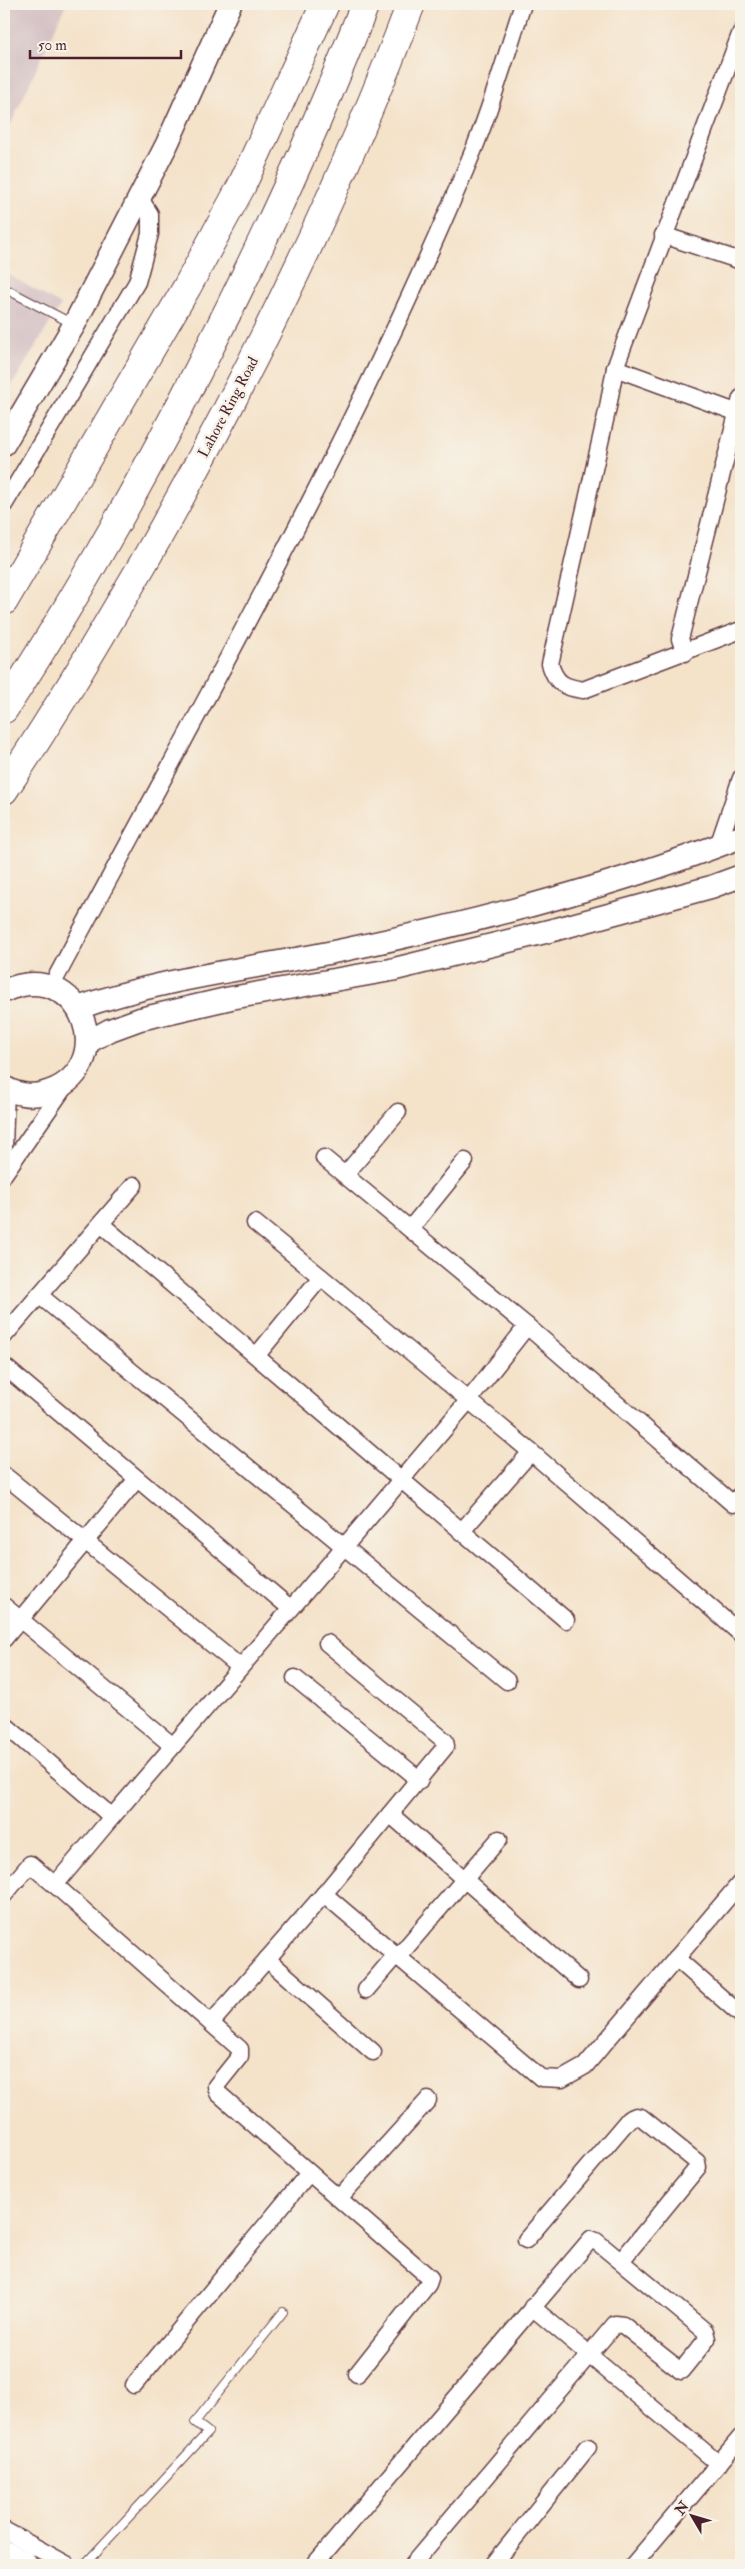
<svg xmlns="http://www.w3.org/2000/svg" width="745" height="2569" font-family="'IM FELL Double Pica',serif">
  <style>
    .industrial { fill: #d2bec2 }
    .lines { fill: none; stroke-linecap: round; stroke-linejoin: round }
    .lane-casing { stroke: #643c43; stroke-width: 10 }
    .street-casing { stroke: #643c43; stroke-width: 19 }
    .secondary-casing { stroke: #643c43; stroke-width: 25 }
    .highway-casing { stroke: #643c43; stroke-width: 30 }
    .lane { stroke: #fff; stroke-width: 8 }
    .street { stroke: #fff; stroke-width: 16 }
    .secondary { stroke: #fff; stroke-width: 22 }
    .highway { stroke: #fff; stroke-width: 28 }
    .labels { text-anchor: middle; stroke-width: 5; stroke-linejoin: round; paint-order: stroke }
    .street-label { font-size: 15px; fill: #4a1f2b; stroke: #f7f3e8 }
  </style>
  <rect width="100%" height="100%" fill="#f7f3e8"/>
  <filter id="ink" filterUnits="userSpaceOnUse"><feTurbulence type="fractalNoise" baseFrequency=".02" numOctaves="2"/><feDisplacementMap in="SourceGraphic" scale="10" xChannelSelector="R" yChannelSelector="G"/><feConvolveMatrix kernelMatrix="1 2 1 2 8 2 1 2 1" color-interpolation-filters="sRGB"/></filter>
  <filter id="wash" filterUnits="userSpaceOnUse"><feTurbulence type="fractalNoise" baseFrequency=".0096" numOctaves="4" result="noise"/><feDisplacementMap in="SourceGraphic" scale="20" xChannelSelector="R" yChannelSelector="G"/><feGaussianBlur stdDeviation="1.12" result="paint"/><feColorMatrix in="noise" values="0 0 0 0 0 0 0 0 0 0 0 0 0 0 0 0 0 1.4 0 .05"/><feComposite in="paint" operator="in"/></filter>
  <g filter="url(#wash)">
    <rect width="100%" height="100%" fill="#f4e2c9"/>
    <g class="industrial">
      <polygon points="4,4 66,4 4,139"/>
      <polygon points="4,272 61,305 4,398"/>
    </g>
  </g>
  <g filter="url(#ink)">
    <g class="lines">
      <g class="lane-casing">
        <g id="lane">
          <polyline points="4,288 73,324"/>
          <polyline points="84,2565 208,2432 195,2422 283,2312"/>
        </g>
      </g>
      <g class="street-casing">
        <g id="street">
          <path d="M741 32 615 368 608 407 550 664C556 684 564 687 583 690L741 630"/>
          <polyline points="663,235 741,261"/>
          <polyline points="615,368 741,414"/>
          <polyline points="4,505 137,282 150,234 150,214 139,197"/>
          <polyline points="685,653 680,639 741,398"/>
          <polyline points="718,846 741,778"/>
          <path d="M51 987C198 711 355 438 474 149 493 102 507 52 523 4"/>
          <polyline points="4,1147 6,1089"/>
          <polyline points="324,1158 527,1326 733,1504 741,1494"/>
          <polyline points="4,1174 67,1083"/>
          <polyline points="345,1175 398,1112"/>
          <polyline points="255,1223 321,1277"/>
          <path d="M101 1224C257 1355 410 1489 566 1620"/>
          <polyline points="410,1229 465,1161"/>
          <polyline points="39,1295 507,1681"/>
          <polyline points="4,1336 134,1185"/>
          <polyline points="257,1355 321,1277 531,1452 741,1634"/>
          <polyline points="4,1366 290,1608"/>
          <polyline points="4,1475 240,1667"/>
          <polyline points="461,1532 531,1452"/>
          <polyline points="4,1606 173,1746"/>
          <polyline points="4,1639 137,1479"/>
          <polyline points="295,1678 420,1780"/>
          <polyline points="4,1724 112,1817 344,1547 469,1400 527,1326"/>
          <polyline points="390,1814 579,1980"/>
          <polyline points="55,1885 240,2049 240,2056 216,2086 218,2093 430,2278 428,2284 357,2374"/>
          <polyline points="324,1894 541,2078 562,2079 585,2066 741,1882"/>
          <polyline points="4,1895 30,1864 55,1885 112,1817"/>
          <polyline points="397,1958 499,1839"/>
          <polyline points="676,1958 741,2015"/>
          <polyline points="267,1959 373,2052"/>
          <polyline points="366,1990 395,1956"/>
          <polyline points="212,2022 324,1894 446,1746 445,1741 327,1643"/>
          <polyline points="339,2198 428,2100"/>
          <polyline points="526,2240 629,2119 636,2116 641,2117 697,2162 698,2167 621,2261"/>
          <polyline points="532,2307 719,2464"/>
          <polyline points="134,2385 309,2173"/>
          <polyline points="4,2530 68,2565"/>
          <polyline points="314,2565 591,2239 596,2241 705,2331 707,2339 681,2371 623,2325 615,2324 412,2565"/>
          <polyline points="493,2565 588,2447"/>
          <polyline points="633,2565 741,2437"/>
        </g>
      </g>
      <g class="secondary-casing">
        <g id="secondary">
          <polyline points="4,444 74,325 167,144 230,4"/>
          <path d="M4 991C84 955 122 1072 44 1093 31 1097 15 1094 4 1087"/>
          <path d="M78 1008C166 977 258 968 348 949 481 921 615 886 741 837"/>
          <polyline points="88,1042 110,1030 140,1019 231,998 391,970 557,929 711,887 741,876"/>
        </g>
      </g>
      <g class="highway-casing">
        <g id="highway">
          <polyline points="4,601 187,287 242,185 325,4"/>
          <path d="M4 709C78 596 143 479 204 359 263 243 318 125 365 4"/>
          <path d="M4 790C54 716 99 639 144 562 246 383 338 196 411 4"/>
          <polyline points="4,2555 23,2565"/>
        </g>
      </g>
      <use href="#lane" class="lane"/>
      <use href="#street" class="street"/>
      <use href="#secondary" class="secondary"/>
      <use href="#highway" class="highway"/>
    </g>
  </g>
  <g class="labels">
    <g class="street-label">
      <text transform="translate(228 407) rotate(-62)" y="5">Lahore Ring Road</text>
    </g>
  </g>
  <rect width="745" height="2569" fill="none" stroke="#f7f3e8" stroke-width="20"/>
  <g transform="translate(692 2516) rotate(308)" stroke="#f7f3e8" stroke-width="4" paint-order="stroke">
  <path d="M0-4L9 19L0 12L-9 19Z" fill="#4a1f2b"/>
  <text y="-8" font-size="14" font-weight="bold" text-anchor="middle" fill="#4a1f2b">N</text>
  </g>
  <path d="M30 50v8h151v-8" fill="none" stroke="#4a1f2b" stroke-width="2.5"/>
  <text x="38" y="50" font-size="15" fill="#4a1f2b" stroke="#f7f3e8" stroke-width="4" paint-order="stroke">50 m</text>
</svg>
